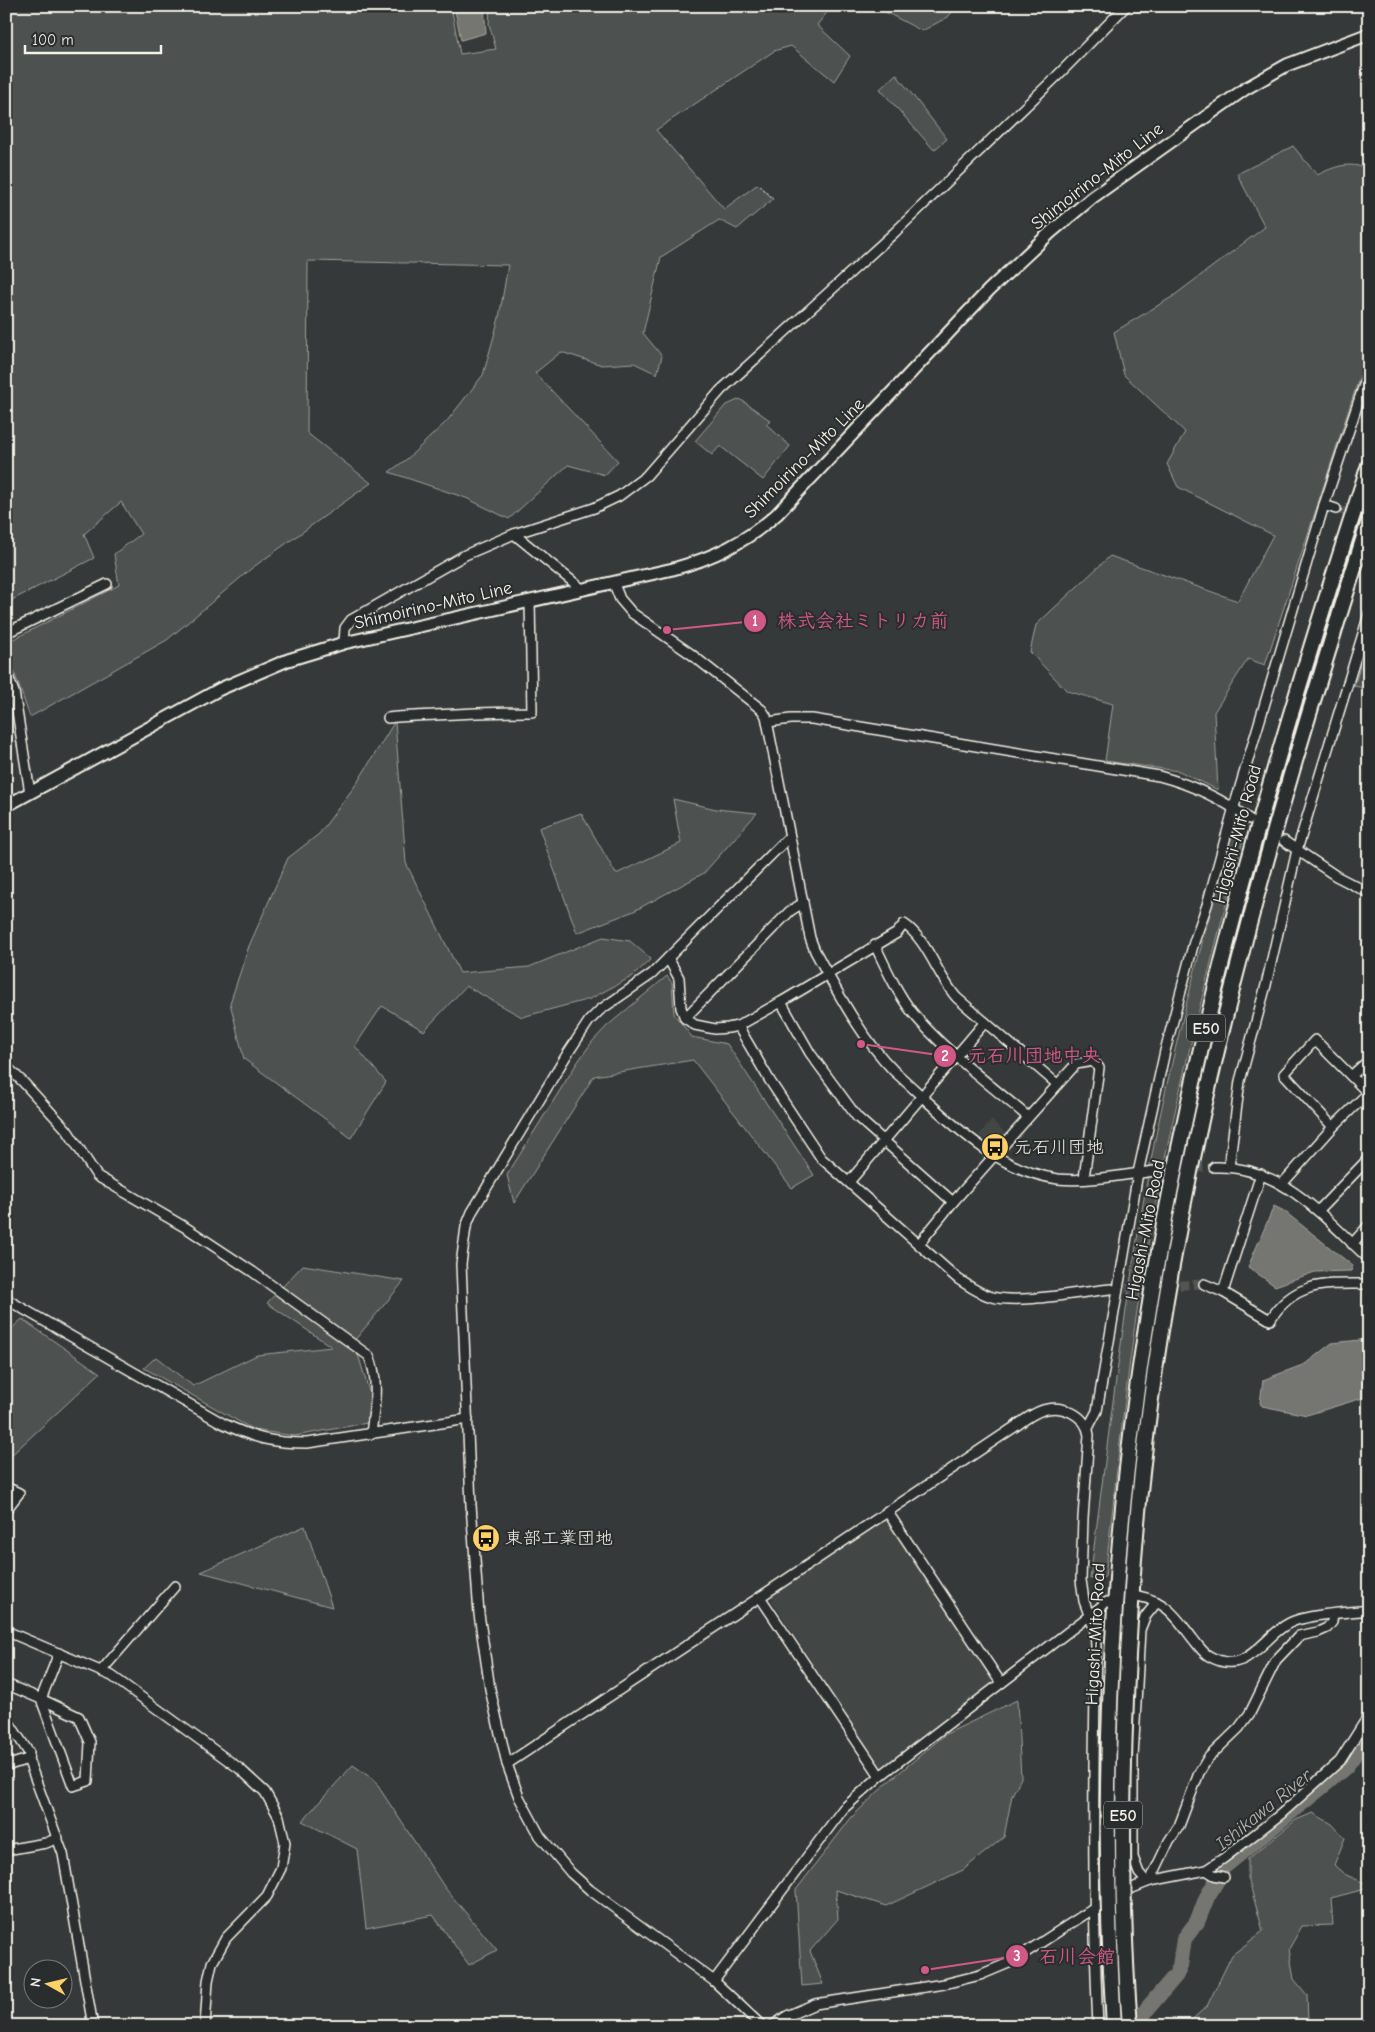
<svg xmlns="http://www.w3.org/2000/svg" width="1375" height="2032" font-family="'Comic Neue','Klee One',sans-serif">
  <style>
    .built { fill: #434645 }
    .green { fill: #4e514f; stroke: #a1a19c }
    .water { fill: #757572; stroke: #a8a7a1 }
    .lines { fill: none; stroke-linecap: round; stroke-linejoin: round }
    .river { stroke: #757572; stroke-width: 16 }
    .minor-tunnel { stroke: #525553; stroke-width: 9; stroke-dasharray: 9 4.5; stroke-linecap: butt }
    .minor-casing { stroke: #f4f1e8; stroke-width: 12 }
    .major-casing { stroke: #f4f1e8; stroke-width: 15 }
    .highway-casing { stroke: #f4f1e8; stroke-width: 18 }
    .minor { stroke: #2a2d2e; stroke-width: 9 }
    .major { stroke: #2a2d2e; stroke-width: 11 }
    .highway { stroke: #2a2d2e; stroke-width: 14 }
    .highway-bridge-casing { stroke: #f4f1e8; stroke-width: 18; stroke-linecap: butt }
    .highway-bridge { stroke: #2a2d2e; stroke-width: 14 }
    .labels { text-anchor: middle; stroke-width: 4; stroke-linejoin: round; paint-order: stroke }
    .shield { fill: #2a2d2e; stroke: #b7b6b0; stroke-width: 1 }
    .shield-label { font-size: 16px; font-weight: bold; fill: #f4f1e8 }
    .street-label { font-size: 18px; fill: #f4f1e8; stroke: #2a2d2e }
    .poi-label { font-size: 18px; fill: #f4f1e8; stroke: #2a2d2e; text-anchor: start }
    .water-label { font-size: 19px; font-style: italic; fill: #b4b3ad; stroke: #2a2d2e }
    .leader { fill: none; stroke: #d15985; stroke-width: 2 }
    .callout-dot { fill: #d15985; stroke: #2a2d2e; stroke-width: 2 }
    .mark-label { font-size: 15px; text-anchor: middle; font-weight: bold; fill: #fff }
    .callout-label { font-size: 19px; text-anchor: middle; font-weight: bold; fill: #d15985; stroke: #2a2d2e; stroke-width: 4; stroke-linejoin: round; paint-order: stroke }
  </style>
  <rect width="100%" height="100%" fill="#363939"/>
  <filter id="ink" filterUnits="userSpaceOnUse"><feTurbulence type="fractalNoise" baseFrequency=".02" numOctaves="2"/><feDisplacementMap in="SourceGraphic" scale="10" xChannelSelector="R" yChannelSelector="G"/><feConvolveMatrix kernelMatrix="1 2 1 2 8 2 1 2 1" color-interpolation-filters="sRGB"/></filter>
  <g filter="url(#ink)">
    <g class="built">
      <polygon points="992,1120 1008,1136 997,1148 979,1135"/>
      <polygon points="881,1522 888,1523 992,1675 991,1684 887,1765 879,1766 772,1601 773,1594"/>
    </g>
    <g class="green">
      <polygon points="6,6 451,6 460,54 496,49 489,24 490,6 832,6 817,25 850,56 834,81 791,46 774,51 656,130 724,209 758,184 773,199 737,229 719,220 661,257 643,333 662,356 657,374 634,363 602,365 561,352 535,373 618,461 605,475 568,465 509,519 466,498 389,472 407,459 447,421 483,375 499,318 508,265 308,261 307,433 371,483 252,568 167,640 30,717 13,669 6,657 6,643 119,585 114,554 141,534 121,502 84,534 94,558 6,603"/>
      <polygon points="874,6 957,6 948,17 922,31"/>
      <polygon points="896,74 947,139 934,150 880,89"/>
      <path d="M1293 146 1317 175C1334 167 1349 160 1369 170V348L1265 665 1248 659 1214 712 1218 790 1179 771 1105 761 1113 704 1067 691 1030 652 1036 625 1110 556 1238 601 1273 535 1178 487 1167 464 1185 432 1124 375 1114 332 1172 297 1265 227 1237 174Z"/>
      <polygon points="740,399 771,421 766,424 790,446 763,480 720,446 712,455 695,441 725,406"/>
      <polygon points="1369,639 1369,689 1354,686"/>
      <polygon points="395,721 406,863 460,973 529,967 603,937 630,941 651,959 633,976 590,999 522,1017 466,986 424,1031 382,1006 355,1046 386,1082 351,1138 244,1059 230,1003 249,946 288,858 319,834 357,783"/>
      <polygon points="673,799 716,809 757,813 704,873 634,911 577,933 539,828 581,813 616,874 681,843"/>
      <path d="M1233 828 1244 836C1204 987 1165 1137 1140 1291 1125 1386 1116 1482 1105 1577L1090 1579C1107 1444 1124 1309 1148 1175 1170 1058 1202 943 1233 828Z"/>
      <polygon points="667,976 672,983 674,1014 692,1037 727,1044 814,1175 792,1188 693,1060 594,1076 514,1203 507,1175 577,1063 592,1042 607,1026"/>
      <polygon points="303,1265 404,1281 354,1341 378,1421 295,1436 254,1430 144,1368 156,1357 193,1386 257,1355 332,1347 267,1303"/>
      <polygon points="22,1319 100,1373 6,1460 6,1334"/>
      <polygon points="305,1526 332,1607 201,1572"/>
      <polygon points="1017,1700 1021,1778 1012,1795 1004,1837 963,1870 886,1906 836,1890 838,1919 810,1951 823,1984 802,1986 796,1890 851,1818 888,1782 946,1734"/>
      <polygon points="353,1765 374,1780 445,1888 497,1950 469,1965 433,1915 366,1928 357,1849 302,1821"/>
      <polygon points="1313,1813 1332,1824 1345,1838 1334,1865 1344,1874 1369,1885 1369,1888 1331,1898 1333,1925 1302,1926 1289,1949 1294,1979 1307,1995 1308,2022 1312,2026 1185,2026 1207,2006 1232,1955 1263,1931 1248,1878 1248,1859 1296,1820"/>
    </g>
    <g class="water">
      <polygon points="454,6 484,6 486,33 461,40"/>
      <polygon points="1274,1206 1284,1211 1353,1266 1351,1271 1315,1272 1275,1286 1248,1267"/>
      <polygon points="1369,1339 1369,1396 1307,1415 1262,1406 1260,1403 1263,1380 1305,1364 1332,1343"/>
    </g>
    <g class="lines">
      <polyline class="river" points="1137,2026 1147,2009 1176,1975 1180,1966 1184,1939 1197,1922 1207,1897 1217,1880 1221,1869 1329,1781 1346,1766 1369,1734"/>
      <g class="minor-tunnel">
        <polyline points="1336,509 1369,520"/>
        <polyline points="1154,1171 1214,1167"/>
        <polyline points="1112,1289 1204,1284"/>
      </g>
      <g class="minor-casing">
        <g id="minor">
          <polyline points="1324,505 1336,509"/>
          <polyline points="514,534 583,590"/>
          <path d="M614 584 620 599 632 613 691 654 762 710 766 716 810 938 815 951C838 993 860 1036 894 1071 943 1114 991 1170 1058 1179 1087 1182 1124 1175 1154 1171"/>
          <polyline points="6,633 107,584"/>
          <polyline points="344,643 345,628 351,620 465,555 514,534 594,508 619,496 646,476 721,390 894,233 1056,77 1126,6"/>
          <polyline points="6,671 14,692 30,793"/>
          <path d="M388 718C404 716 419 716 435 715 468 713 500 712 532 712L530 601"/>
          <path d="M768 722 791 719H812L1159 776C1193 785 1221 798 1249 819"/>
          <polyline points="1284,841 1336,876 1369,893"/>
          <path d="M875 945C886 968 897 993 912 1012 943 1050 991 1085 1028 1117"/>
          <path d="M668 958 679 978 681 1008 685 1018 695 1025 715 1029 728 1028 738 1026 781 1002 897 933 904 924C927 939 938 977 957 998L1057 1084"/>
          <polyline points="781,1002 810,1053 857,1117 953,1202"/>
          <polyline points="685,1018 790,911 803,903"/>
          <path d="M738 1026 770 1081 821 1158 958 1279C969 1286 979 1294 992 1297 1021 1304 1079 1292 1111 1289"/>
          <path d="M6 1066 23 1082 67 1130 97 1176 188 1229 253 1272 369 1356C380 1381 374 1408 371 1434"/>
          <polyline points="1351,1076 1369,1060"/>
          <polyline points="1333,1127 1284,1074 1315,1040 1369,1094"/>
          <path d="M1214 1167C1281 1164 1324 1218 1369 1259"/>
          <polyline points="1229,1167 1240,1081 1266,985 1297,850 1369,614"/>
          <polyline points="849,1182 985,1022"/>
          <polyline points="1283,1183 1333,1127 1368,1093"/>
          <polyline points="1318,1211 1369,1158"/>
          <polyline points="919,1244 953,1202 1076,1064 1093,1061 1099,1068 1084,1178"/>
          <polyline points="1352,1244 1369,1225"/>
          <path d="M1204 1284 1223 1292 1270 1320C1295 1280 1327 1284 1369 1284"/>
          <polyline points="1223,1292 1261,1174"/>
          <path d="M6 1299 222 1423C254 1438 271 1443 307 1443L468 1419"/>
          <polyline points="1088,1428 1097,1411 1138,1173 1165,1051 1194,942 1207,905 1234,807 1324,505 1369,370"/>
          <polyline points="6,1487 19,1493 6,1510"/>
          <polyline points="887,1511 1001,1683"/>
          <path d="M1138 1596C1168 1602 1176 1617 1193 1639 1198 1645 1202 1652 1209 1656 1250 1680 1265 1629 1297 1620 1319 1613 1345 1613 1369 1610"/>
          <polyline points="760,1597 880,1776"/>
          <polyline points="6,1631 112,1676 240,1769 265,1792 279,1817 285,1843 281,1868 267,1896 226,1938 212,1963 208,1981 205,2026"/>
          <polyline points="102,1670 175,1586"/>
          <polyline points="6,1684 41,1699 59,1653"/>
          <polygon points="41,1699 79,1717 90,1742 88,1781 73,1786"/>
          <polyline points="6,1726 10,1724 29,1753 28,1759"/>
          <path d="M507 1764 760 1597 1016 1426C1024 1420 1033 1413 1043 1410 1062 1404 1086 1415 1089 1435L1083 1518 1081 1580 1084 1601 1095 1631 1096 1646C1093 1773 1092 1899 1098 2026"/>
          <polyline points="6,1766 28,1759 63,1854 93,2026"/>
          <polyline points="6,1850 46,1843 58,1838"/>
          <polyline points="1206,1870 1214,1875 1224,1877"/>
          <polyline points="1150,1881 1169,1841 1179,1826 1199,1773 1208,1758 1239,1728 1250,1713 1276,1660 1299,1636 1318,1632 1327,1628 1332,1622 1333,1614"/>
          <polyline points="1147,1882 1139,1873 1133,1857 1133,1758 1140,1630 1145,1617 1157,1602"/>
          <polyline points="714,1981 843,1809 880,1776 1107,1602"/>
          <polyline points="762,2026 714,1981 590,1890 571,1873 540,1836 519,1797 507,1764 490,1689 479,1614 471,1505 461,1264 466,1227 472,1212 566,1056 589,1021 600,1010 652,974 789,837"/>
          <polyline points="772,2026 787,2016 815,2004 944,1984 980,1975 1011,1962 1093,1909 1125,1891 1150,1881 1206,1870 1224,1858 1281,1814 1340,1761 1369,1715"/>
        </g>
      </g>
      <g class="major-casing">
        <path id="major" d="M6 806 220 689 288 660 344 643 673 569C713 558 746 542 777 514L989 290 1051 232 1093 197 1245 89 1287 65 1369 34"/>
      </g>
      <g class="highway-casing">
        <g id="highway">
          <path d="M1131 1604C1152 1233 1257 873 1369 521"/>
          <path d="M1115 1607C1139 1216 1248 836 1369 465"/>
        </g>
      </g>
      <use href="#minor" class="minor"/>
      <use href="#major" class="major"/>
      <use href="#highway" class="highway"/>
      <g class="highway-bridge-casing">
        <g id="highway-bridge">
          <path d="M1114 2026C1105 1886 1106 1746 1115 1607"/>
          <path d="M1130 2026C1119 1886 1122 1744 1131 1604"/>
        </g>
      </g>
      <use href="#highway-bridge" class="highway-bridge"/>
    </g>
  </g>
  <defs>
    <g id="bus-disc" transform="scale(1.4375)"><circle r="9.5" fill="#ffd166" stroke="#2a2d2e"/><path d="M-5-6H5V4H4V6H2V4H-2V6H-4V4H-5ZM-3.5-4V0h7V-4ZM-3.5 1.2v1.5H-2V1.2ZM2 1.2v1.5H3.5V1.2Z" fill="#111"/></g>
  </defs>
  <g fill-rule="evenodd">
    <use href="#bus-disc" x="995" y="1147"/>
    <use href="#bus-disc" x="486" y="1538"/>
  </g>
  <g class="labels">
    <g class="shield">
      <rect x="1187" y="1014.5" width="38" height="27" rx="4"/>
      <rect x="1104" y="1801.5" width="38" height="27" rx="4"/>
    </g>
    <g class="shield-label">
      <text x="1206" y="1034">E50</text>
      <text x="1123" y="1821">E50</text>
    </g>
    <g class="street-label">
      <text transform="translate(1097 176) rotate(-38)" y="6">Shimoirino-Mito Line</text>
      <text transform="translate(804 458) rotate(-45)" y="6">Shimoirino-Mito Line</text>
      <text transform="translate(433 605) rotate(-13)" y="6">Shimoirino-Mito Line</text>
      <text transform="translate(1237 834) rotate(-75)" y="6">Higashi-Mito Road</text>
      <text transform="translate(1145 1230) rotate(-79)" y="6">Higashi-Mito Road</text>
      <text transform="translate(1095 1634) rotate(-87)" y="6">Higashi-Mito Road</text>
    </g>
    <g class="poi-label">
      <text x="1014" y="1153">元石川団地</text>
      <text x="505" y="1544">東部工業団地</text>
    </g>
    <g class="water-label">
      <text transform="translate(1263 1809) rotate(-39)" y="7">Ishikawa River</text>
    </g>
  </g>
  <path class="leader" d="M667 630L755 621M861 1044L945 1056M925 1970L1017 1956"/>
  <g class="callout-dot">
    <circle cx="667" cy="630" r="5"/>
    <circle cx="861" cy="1044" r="5"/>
    <circle cx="925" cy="1970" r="5"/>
    <circle cx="755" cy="621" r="12"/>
    <circle cx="945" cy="1056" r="12"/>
    <circle cx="1017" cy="1956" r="12"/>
  </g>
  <g class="mark-label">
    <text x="755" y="626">1</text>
    <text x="945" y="1061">2</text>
    <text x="1017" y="1961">3</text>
  </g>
  <g class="callout-label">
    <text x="863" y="627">株式会社ミトリカ前</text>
    <text x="1034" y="1062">元石川団地中央</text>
    <text x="1077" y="1963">石川会館</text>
  </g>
  <rect width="1375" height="2032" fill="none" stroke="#2a2d2e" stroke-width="25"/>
  <rect x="12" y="12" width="1350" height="2007" fill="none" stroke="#f4f1e8" stroke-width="2" filter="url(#ink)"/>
  <g transform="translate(48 1984) rotate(278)"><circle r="24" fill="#2a2d2e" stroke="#7b7b78"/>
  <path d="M0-4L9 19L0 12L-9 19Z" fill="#ffd166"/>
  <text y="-8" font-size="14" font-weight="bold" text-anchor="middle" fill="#f4f1e8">N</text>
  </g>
  <path d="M25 45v8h136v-8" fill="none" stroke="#f4f1e8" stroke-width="2.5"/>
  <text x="32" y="45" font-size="15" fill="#f4f1e8" stroke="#2a2d2e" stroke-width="4" paint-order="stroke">100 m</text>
</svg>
